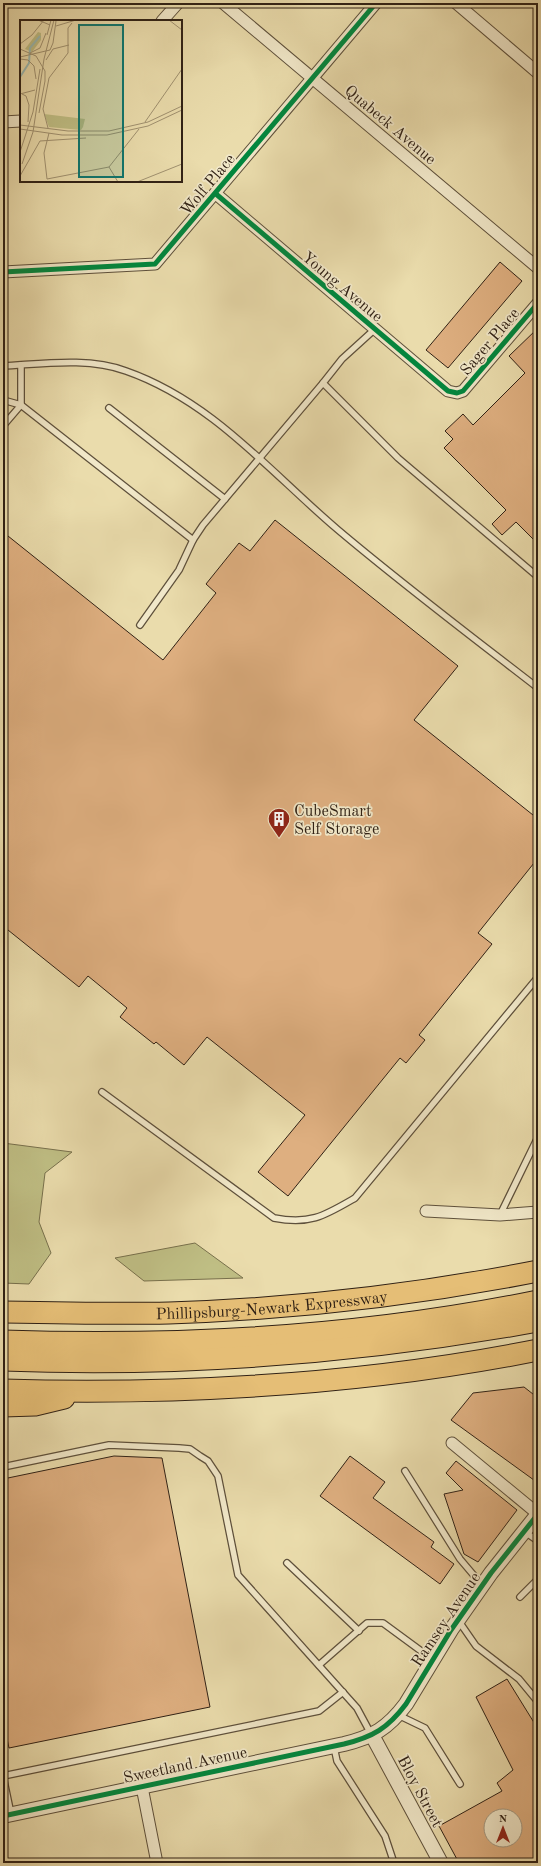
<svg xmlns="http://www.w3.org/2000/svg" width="541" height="1866" font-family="'Old Standard TT',serif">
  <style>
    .green { fill: #bfbe84; stroke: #78704c }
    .building { fill: #deaf80; stroke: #302115; fill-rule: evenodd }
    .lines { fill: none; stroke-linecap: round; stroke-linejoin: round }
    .service-casing { stroke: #5e503b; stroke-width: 8 }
    .minor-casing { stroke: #5e503b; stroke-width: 13 }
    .tertiary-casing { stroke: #5e503b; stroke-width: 16 }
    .motorway-casing { stroke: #302115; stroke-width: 23 }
    .service { stroke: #f1e8c9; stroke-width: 5.5 }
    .minor { stroke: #f1e8c9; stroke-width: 11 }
    .tertiary { stroke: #f1e8c9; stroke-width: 14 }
    .motorway { stroke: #e5be76; stroke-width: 21 }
    .cycleway-casing { stroke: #f1e8c9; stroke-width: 8 }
    .cycleway { stroke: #00873e; stroke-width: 5 }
    .labels { text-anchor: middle; stroke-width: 3.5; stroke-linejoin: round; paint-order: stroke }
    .street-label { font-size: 16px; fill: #302115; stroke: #f1e8c9 }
    .poi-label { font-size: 16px; fill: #302115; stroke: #f1e8c9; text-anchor: start }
    .inset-river { fill: none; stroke: #9abab3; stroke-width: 2 }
    .inset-road { fill: none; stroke: #a09170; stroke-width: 1 }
    .view { fill: #0f766e; fill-opacity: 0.15; stroke: #0f766e; stroke-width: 2 }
    .inset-edge { fill: none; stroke: #302115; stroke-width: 2 }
  </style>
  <rect width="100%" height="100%" fill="#eadcac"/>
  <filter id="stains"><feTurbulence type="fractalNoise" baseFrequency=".005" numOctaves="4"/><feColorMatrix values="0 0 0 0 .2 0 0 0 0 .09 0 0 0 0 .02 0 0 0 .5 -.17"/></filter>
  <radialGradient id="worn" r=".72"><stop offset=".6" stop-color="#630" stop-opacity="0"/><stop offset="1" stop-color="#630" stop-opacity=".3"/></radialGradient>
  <g class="green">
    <polygon points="3,1143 72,1152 45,1173 39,1222 51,1253 29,1284 3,1283"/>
    <polygon points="195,1243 243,1278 144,1281 115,1258"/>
  </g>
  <g class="building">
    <polygon points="500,262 522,281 448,368 426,350"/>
    <polygon points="538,328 538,544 516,522 502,535 492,524 506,510 444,448 453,439 445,431 463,414 473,425 525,373 509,356"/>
    <polygon points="275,520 458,666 414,720 538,819 538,858 478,933 492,944 419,1035 425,1040 406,1063 400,1058 288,1196 258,1172 305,1115 207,1037 184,1065 156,1042 154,1044 120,1017 127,1008 88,976 79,987 3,926 3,532 163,660 216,593 206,584 239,543 250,551"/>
    <polygon points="524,1387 538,1398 538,1483 451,1420 473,1393"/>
    <polygon points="114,1456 162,1458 210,1707 9,1748 3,1720 3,1479"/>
    <polygon points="350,1456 385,1482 373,1498 434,1542 431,1547 454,1564 440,1584 320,1496"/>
    <polygon points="456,1461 517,1510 478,1562 464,1554 444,1494 463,1490 446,1473"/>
    <path d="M507 1679 538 1729V1863H459L439 1826 502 1791 497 1783 513 1770 476 1697ZM491 1816H515V1840H491Z"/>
  </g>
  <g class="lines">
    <g class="service-casing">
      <g id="service">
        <polyline points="375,329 342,359 323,383 398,458 538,577"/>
        <polyline points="21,365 21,405 193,540 203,525 323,383"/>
        <path d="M3 366C42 364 88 357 126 371 212 401 270 472 337 529 402 584 471 636 538 688"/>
        <polyline points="3,400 21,405 3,426"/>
        <polyline points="109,408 225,499"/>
        <polyline points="140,625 179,570 193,540"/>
        <path d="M102 1092 274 1218C310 1225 324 1216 355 1198L538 977"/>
        <polyline points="500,1215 538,1137"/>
        <polyline points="3,1467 109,1445 179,1448 190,1449 200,1456 208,1461 218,1476 238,1575 357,1708 371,1734"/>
        <polyline points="405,1471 460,1559 482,1585"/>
        <polyline points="525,1532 538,1541"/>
        <polyline points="287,1563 359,1631"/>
        <polyline points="520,1597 538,1579"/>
        <polyline points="458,1620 476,1646 519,1679 538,1702"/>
        <polyline points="319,1665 367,1623 383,1623 432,1659"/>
        <polyline points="398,1715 425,1728 460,1784"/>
        <polyline points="334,1747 337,1761 385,1836 394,1863"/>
        <polyline points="11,1814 3,1776 319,1711 343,1692"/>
      </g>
    </g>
    <g class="minor-casing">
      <g id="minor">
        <polyline points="223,3 538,268"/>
        <polyline points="456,3 538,73"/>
        <polyline points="162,21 178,3"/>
        <polyline points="3,122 21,121"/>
        <polyline points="216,194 448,391 457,393 463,391 538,303"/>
        <polyline points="3,272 155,264 376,3"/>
        <polyline points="426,1211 500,1215 538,1212"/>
        <polyline points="452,1443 538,1514"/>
        <polyline points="142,1787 157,1863"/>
      </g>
    </g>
    <g class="tertiary-casing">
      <g id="tertiary">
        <polyline points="372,1735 441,1863"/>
        <path d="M3 1816 344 1744C373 1737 388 1728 406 1704L451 1630 491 1573 538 1514"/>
      </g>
    </g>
    <g class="motorway-casing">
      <g id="motorway">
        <path id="s1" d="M3 1312C58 1313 114 1314 169 1313 293 1309 416 1295 538 1271"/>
        <path d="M3 1341C182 1347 362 1337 538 1301"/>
        <path d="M3 1360C183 1367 361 1353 538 1321"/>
        <path d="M3 1390C182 1395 362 1385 538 1350"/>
        <polyline points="3,1406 35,1405 64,1398"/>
      </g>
    </g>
    <use href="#service" class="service"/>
    <use href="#minor" class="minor"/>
    <use href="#tertiary" class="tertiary"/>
    <use href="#motorway" class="motorway"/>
    <g class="cycleway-casing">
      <g id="cycleway">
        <polyline points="216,194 448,391 457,393 463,391 538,303"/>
        <polyline points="3,272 155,264 376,3"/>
        <path d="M3 1816 344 1744C373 1737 388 1728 406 1704L451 1630 491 1573 538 1514"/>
      </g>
    </g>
    <use href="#cycleway" class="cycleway"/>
  </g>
  <defs>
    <g id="building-pin" transform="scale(1.15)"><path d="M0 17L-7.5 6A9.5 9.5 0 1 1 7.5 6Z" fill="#8f2418" stroke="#f1e8c9"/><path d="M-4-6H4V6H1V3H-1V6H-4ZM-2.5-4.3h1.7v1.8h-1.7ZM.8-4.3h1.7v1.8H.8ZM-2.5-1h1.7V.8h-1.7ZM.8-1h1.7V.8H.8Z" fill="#fff"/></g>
  </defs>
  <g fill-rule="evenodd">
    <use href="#building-pin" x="279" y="819"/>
  </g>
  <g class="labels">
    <g class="street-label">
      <text transform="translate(391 124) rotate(40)" y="6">Quabeck Avenue</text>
      <text transform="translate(207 184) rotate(-50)" y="6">Wolf Place</text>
      <text transform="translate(343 286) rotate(40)" y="6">Young Avenue</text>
      <text transform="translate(489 341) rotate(-50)" y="6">Sager Place</text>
      <text dy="6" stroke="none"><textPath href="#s1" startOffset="269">Phillipsburg-Newark Expressway</textPath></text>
      <text transform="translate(445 1619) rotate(-56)" y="6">Ramsey Avenue</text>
      <text transform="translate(185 1764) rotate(-12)" y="6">Sweetland Avenue</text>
      <text transform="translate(421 1791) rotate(62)" y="6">Bloy Street</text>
    </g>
    <g class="poi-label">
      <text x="294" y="816">CubeSmart<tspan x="294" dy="18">Self Storage</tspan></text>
    </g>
  </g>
  <g transform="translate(20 20)">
    <rect width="162" height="162" fill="#eadcac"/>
    <path d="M18 12 21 13V20L12 32 5 29ZM24 94 65 99 63 107 61 110 29 107Z" fill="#bfbe84"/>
    <path class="inset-river" d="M0 57 9 43 10 28 20 16"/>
    <path class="inset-road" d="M18 0 30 5M149 0 162 10M36 6 56 0M27 15 31 0M0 24 12 15 24 0M0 29 16 36 25 51V61L19 93M10 33 20 28 26 13M0 37 30 30 33 23 36 1M0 39 8 40 14 46 16 59M26 40 33 29 49 25M29 58 48 33V8L52 3M0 74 15 70M2 74 6 76 9 85 8 102M125 102 162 49M0 105 48 111H89L128 102 162 86M28 108 23 89 29 58M0 109 42 115H87L128 106 162 90M29 113 24 133 27 159 89 147M0 132 13 92 20 49M2 144 13 112 24 39 34 0M89 147 119 109M89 147 98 162M0 156 20 121 66 118M117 162 162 144"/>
    <path class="view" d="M59 5H103V157H59Z"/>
    <rect width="162" height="162" class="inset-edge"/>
  </g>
  <rect width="541" height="1866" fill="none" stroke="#eadcac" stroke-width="16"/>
  <rect x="4" y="4" width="533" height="1858" fill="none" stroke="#302115" stroke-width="2"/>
  <rect x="8" y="8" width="525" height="1850" fill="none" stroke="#302115"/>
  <g transform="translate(503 1828)"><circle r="19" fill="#f1e8c9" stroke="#a49881"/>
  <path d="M0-3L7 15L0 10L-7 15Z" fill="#8f2418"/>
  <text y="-6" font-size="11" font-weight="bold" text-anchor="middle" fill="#302115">N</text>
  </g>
  <rect width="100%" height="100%" filter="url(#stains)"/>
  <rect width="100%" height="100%" fill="url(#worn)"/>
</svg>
